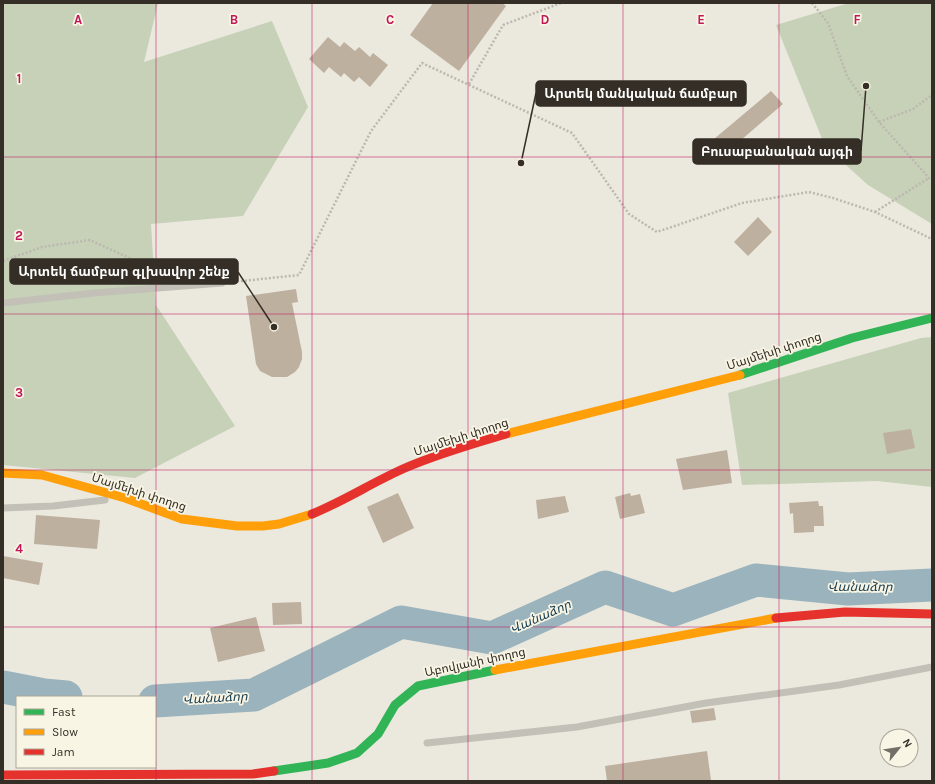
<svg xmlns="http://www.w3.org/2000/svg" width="935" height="784" font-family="Karla,'Noto Sans Armenian',sans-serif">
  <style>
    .green { fill: #c6d1b8 }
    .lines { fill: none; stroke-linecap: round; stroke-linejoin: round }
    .river { stroke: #9ab3bc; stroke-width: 33 }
    .building { fill: #beb09f }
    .path { stroke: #bcb8af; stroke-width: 2.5; stroke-dasharray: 2 2; stroke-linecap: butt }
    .lane { stroke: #c3c0b7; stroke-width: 7 }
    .fast { stroke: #30b455; stroke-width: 9 }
    .slow { stroke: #ff9f0a; stroke-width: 9 }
    .jam { stroke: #e5322d; stroke-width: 9 }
    .grid { fill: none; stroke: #c2185b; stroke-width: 1; stroke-opacity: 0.55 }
    .labels { text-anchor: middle; stroke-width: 3.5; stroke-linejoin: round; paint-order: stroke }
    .street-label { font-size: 12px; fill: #342e26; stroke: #f9f5e4 }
    .water-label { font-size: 13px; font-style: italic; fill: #1c4255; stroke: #f9f5e4 }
    .grid-label { font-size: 13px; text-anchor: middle; font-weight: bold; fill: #c2185b; stroke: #f9f5e4; stroke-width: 3.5; stroke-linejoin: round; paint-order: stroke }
    .leader { fill: none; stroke: #342e26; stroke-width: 1.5 }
    .callout-dot { fill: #342e26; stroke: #f9f5e4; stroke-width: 1.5 }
    .callout { fill: #342e26; stroke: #342e26; stroke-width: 1.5 }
    .callout-label { font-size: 13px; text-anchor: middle; font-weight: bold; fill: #fff }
  </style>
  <rect width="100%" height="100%" fill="#ebe8de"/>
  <g class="green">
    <polygon points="3,3 158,3 144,62 272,21 308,107 243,216 151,224 156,305 235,426 135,478 3,465"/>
    <polygon points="849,3 932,3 932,224 868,185 825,146 776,25"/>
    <polygon points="932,337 932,487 877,481 742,485 728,393 921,338"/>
  </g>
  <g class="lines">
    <g class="river">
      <polyline points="3,687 44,695 66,697"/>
      <polyline points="155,701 254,695 401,622 492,638 605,587 673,610 756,580 848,589 932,585"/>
    </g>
  </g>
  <g class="building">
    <polygon points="433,3 502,3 506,6 459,71 410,35"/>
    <polygon points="328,37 340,47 344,42 355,51 359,47 370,57 373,53 388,65 370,87 359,77 354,82 344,73 341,77 329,67 324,73 309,59"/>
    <polygon points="771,91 783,104 726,153 714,139"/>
    <polygon points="758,217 772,232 748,256 734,242"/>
    <polygon points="296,289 298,302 292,303 302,352 302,359 299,367 295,372 287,377 272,377 260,371 256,364 246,296"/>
    <polygon points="911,429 915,448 887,454 883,433"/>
    <polygon points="727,450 732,483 683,490 676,459"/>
    <polygon points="398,493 414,528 383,543 367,507"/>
    <polygon points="630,493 631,496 640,494 645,513 620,519 615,497"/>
    <polygon points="565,496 569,512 538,519 536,500"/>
    <polygon points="818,501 819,506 823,506 824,526 814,526 814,532 794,533 793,513 790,514 789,503"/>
    <polygon points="36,515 100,520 97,549 34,544"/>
    <polygon points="3,556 43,563 39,585 3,578"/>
    <polygon points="301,602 302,624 273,625 272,603"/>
    <polygon points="256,617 265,651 218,662 210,628"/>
    <polygon points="714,708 716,720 692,723 690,711"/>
    <polygon points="707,751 711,780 607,781 605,766"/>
  </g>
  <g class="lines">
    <g class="path">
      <polyline points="812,3 828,23 847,76 879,122 929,178 932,179"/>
      <polyline points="469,84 503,25 561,3"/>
      <polyline points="879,122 913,109 932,95"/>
      <polyline points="875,212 929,178"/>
      <polyline points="3,261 42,247 90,240 164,274"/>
      <polyline points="233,282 299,275 371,131 422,63 572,133 629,214 657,232 742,203 809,192 833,198 875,212 932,239"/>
    </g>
    <g class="lane">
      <polyline points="3,303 94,293 222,283"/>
      <polyline points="3,508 53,506 105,500"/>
      <polyline points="427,743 577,727 706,703 839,685 932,667"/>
    </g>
    <g class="fast">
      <polyline points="740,375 852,338 932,318"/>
      <polyline points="274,771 328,763 357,753 378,734 395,705 418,686 495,670"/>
    </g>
    <g class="slow">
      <polyline points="506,434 740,375"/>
      <polyline points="3,473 42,475 125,498 182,519 237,526 263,526 279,524 312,514"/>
      <polyline points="495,670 776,618"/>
    </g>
    <g class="jam">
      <path d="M312 514C344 501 373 482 405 468 437 454 472 444 506 434"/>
      <polyline points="776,618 845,612 932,614"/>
      <polyline points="3,775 253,774 274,771"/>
    </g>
  </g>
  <path class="grid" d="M156 3V781M312 3V781M468 3V781M623 3V781M779 3V781M3 157H932M3 314H932M3 470H932M3 627H932"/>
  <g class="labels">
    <g class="street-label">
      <text transform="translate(774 351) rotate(-18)" y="4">Մայմեխի փողոց</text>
      <text transform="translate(461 437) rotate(-18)" y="4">Մայմեխի փողոց</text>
      <text transform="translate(139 492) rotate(18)" y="4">Մայմեխի փողոց</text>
      <text transform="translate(475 662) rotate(-12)" y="4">Աբովյանի փողոց</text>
    </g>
    <g class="water-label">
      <text x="860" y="591">Վանաձոր</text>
      <text transform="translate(540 616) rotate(-24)" y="5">Վանաձոր</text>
      <text transform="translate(215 697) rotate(-3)" y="5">Վանաձոր</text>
    </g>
  </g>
  <g class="grid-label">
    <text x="78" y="24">A</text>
    <text x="234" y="24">B</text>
    <text x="390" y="24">C</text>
    <text x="545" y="24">D</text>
    <text x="701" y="24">E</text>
    <text x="857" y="24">F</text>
    <text x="19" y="83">1</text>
    <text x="19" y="240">2</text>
    <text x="19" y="397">3</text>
    <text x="19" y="553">4</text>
  </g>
  <path class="leader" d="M521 163L536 93M866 86L861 151M274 327L238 272"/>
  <g class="callout-dot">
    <circle cx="521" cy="163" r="4"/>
    <circle cx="866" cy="86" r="4"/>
    <circle cx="274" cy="327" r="4"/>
  </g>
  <g class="callout">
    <rect x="536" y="81" width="210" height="25" rx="4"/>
    <rect x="693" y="139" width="168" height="25" rx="4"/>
    <rect x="10" y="259" width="228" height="25" rx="4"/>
  </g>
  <g class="callout-label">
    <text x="641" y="98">Արտեկ մանկական ճամբար</text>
    <text x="777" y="156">Բուսաբանական այգի</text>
    <text x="124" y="276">Արտեկ ճամբար գլխավոր շենք</text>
  </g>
  <rect width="935" height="784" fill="none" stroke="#342e26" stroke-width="8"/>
  <rect x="16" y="696" width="140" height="72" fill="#f9f5e4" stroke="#aaa598"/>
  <rect x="24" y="709" width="20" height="6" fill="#30b455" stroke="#aaa598"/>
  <text x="52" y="716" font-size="12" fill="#342e26">Fast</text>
  <rect x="24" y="729" width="20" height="6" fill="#ff9f0a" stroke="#aaa598"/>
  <text x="52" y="736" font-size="12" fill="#342e26">Slow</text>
  <rect x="24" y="749" width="20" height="6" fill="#e5322d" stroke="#aaa598"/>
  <text x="52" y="756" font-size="12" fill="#342e26">Jam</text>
  <g transform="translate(899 748) rotate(60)"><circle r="19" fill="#f9f5e4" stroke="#aaa598"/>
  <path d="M0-3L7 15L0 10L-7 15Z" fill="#746f66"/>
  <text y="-6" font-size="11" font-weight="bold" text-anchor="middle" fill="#342e26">N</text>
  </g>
</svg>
